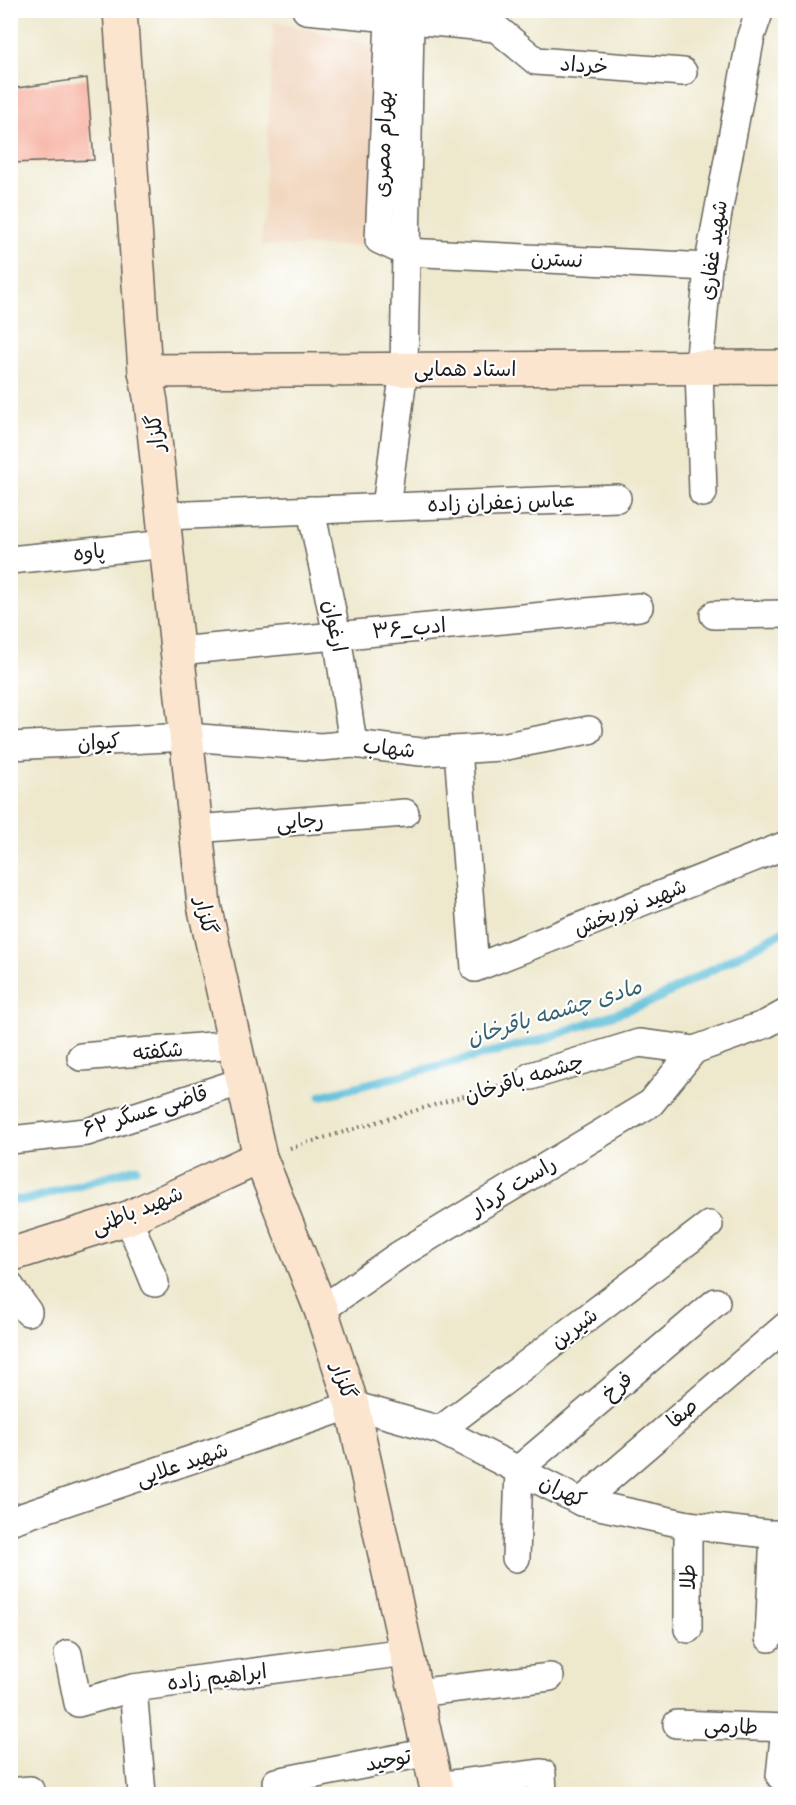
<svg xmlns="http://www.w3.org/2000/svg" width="796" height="1805" font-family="Sriracha,'Playpen Sans Arabic',sans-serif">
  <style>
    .built { fill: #f1d5bd }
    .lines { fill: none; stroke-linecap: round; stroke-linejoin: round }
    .stream { stroke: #5abdd8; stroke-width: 9 }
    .building { fill: #f6ab9a }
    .street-casing { stroke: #66635a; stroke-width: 30 }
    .secondary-casing { stroke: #66635a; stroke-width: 36 }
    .path { stroke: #66635a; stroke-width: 4; stroke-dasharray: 1.5 4.5; stroke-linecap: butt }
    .street { stroke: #fff; stroke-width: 27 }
    .secondary { stroke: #fbe5cf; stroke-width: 33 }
    .labels { text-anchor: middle; stroke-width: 4.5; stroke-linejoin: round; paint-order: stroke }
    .street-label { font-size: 21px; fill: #1c1c1c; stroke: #fff }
    .water-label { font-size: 22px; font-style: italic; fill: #386471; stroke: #fff }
  </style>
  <rect width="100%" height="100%" fill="#fff"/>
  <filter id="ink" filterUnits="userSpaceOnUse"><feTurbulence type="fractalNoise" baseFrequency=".0167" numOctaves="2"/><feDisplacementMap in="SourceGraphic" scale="12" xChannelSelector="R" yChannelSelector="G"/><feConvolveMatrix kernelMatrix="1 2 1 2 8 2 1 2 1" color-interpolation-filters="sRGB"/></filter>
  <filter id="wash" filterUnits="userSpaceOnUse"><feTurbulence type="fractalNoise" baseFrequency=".008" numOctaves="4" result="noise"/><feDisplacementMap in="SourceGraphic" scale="24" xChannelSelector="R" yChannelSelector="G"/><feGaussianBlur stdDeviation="1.35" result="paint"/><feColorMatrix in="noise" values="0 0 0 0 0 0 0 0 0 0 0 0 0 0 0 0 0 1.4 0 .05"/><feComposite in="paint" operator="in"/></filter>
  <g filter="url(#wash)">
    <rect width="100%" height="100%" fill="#eee8cd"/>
    <polygon class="built" points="274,21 381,47 367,246 261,246"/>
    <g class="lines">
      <g class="stream">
        <polyline points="321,1096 540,1040 655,1000 786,930"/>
        <polyline points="10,1200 27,1200 136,1168"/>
      </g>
    </g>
    <g id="blocks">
      <polygon class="building" points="87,78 94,160 10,163 10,89"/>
    </g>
  </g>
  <g filter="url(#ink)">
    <use href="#blocks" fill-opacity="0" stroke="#66635a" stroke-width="1.5"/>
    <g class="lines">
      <g class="street-casing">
        <g id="street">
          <polyline points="306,10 496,28"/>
          <polyline points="389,20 379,240 405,252 708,267"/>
          <polyline points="496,28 536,61 683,72"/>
          <polyline points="703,493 699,368 708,267 751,36 760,10"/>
          <polyline points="386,507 404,369 410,20"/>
          <polyline points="311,510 337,635 353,744"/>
          <polyline points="164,516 617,498"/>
          <polyline points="10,560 167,544"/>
          <polyline points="714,615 786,614"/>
          <polyline points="178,651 639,607"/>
          <polyline points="10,746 187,737 321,747 353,744 421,752 501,747 589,730"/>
          <polyline points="458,750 475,968 786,845"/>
          <polyline points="195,829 405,813"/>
          <polyline points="81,1057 235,1044"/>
          <polyline points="531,1076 639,1043 694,1050 766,1024 786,1013"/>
          <polyline points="10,1140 87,1132 243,1081"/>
          <polyline points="128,1218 155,1283"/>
          <polyline points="10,1286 28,1312"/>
          <polyline points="321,1310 399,1255 651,1103 694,1050"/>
          <polyline points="440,1430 709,1225"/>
          <polyline points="581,1502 786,1326"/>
          <polyline points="10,1521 352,1405 440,1430 581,1502 688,1525 786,1536"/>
          <polyline points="516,1558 519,1469 716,1302"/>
          <polyline points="688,1629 688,1525"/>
          <polyline points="769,1638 774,1534"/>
          <polyline points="68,1654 78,1703 133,1688"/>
          <polyline points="415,1693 550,1677"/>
          <polyline points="677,1724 786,1728"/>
          <polyline points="780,1776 785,1728"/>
          <polyline points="276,1782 429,1752"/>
          <polyline points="436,1786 542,1773 543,1794"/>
          <polyline points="10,1792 30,1790"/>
          <polyline points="142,1794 133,1688 406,1652"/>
        </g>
      </g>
      <g class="secondary-casing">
        <g id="secondary">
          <polyline points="120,10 145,371 151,402 204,905 260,1157 321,1310 352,1405 438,1794"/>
          <polyline points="145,371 786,367"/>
          <polyline points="10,1255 128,1218 260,1157"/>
        </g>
      </g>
      <polyline class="path" points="290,1148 504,1084"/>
      <use href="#street" class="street"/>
      <use href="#secondary" class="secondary"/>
    </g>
  </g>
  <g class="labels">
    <g class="street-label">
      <text transform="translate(584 65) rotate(4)" y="7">خرداد</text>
      <text transform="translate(383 144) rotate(-88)" y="7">بهرام مصری</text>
      <text transform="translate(713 250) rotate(-82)" y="7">شهید غفاری</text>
      <text transform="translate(557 259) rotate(3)" y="7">نسترن</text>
      <text x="465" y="376">استاد همایی</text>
      <text transform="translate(155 433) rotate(-96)" y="7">گلزار</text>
      <text transform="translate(501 502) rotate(-2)" y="7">عباس زعفران زاده</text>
      <text transform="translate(89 552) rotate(-6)" y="7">پاوه</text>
      <text transform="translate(335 626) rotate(79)" y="7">ارغوان</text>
      <text transform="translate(409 628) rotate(-5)" y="7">۳۶_ادب</text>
      <text transform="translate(99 742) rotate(-3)" y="7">کیوان</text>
      <text transform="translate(389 748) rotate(6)" y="7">شهاب</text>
      <text transform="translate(300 821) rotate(-4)" y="7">رجایی</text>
      <text transform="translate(630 907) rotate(-22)" y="7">شهید نوربخش</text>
      <text transform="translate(206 916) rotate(78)" y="7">گلزار</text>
      <text transform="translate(158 1051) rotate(-5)" y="7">شکفته</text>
      <text transform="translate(524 1078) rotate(-17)" y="7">چشمه باقرخان</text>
      <text transform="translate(145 1111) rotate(-17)" y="7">قاضی عسگر ۶۲</text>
      <text transform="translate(513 1186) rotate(-31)" y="7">راست کردار</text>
      <text transform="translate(137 1210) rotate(-22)" y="7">شهید باطنی</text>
      <text transform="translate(574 1328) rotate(-37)" y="7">شیرین</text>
      <text transform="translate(344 1381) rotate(72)" y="7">گلزار</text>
      <text transform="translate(617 1386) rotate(-40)" y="7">فرخ</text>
      <text transform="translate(682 1413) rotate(-41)" y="7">صفا</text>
      <text transform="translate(182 1464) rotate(-19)" y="7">شهید علایی</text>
      <text transform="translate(563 1491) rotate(25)" y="7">کهران</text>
      <text transform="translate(688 1577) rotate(-90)" y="7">طلا</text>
      <text transform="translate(217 1677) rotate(-7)" y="7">ابراهیم زاده</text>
      <text transform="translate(731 1726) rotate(2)" y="7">طارمی</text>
      <text transform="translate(388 1760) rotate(-11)" y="7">توحید</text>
    </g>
    <g class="water-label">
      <text transform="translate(554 1011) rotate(-17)" y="8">مادی چشمه باقرخان</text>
    </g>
  </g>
  <rect width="796" height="1805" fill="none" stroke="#fff" stroke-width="36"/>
</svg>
